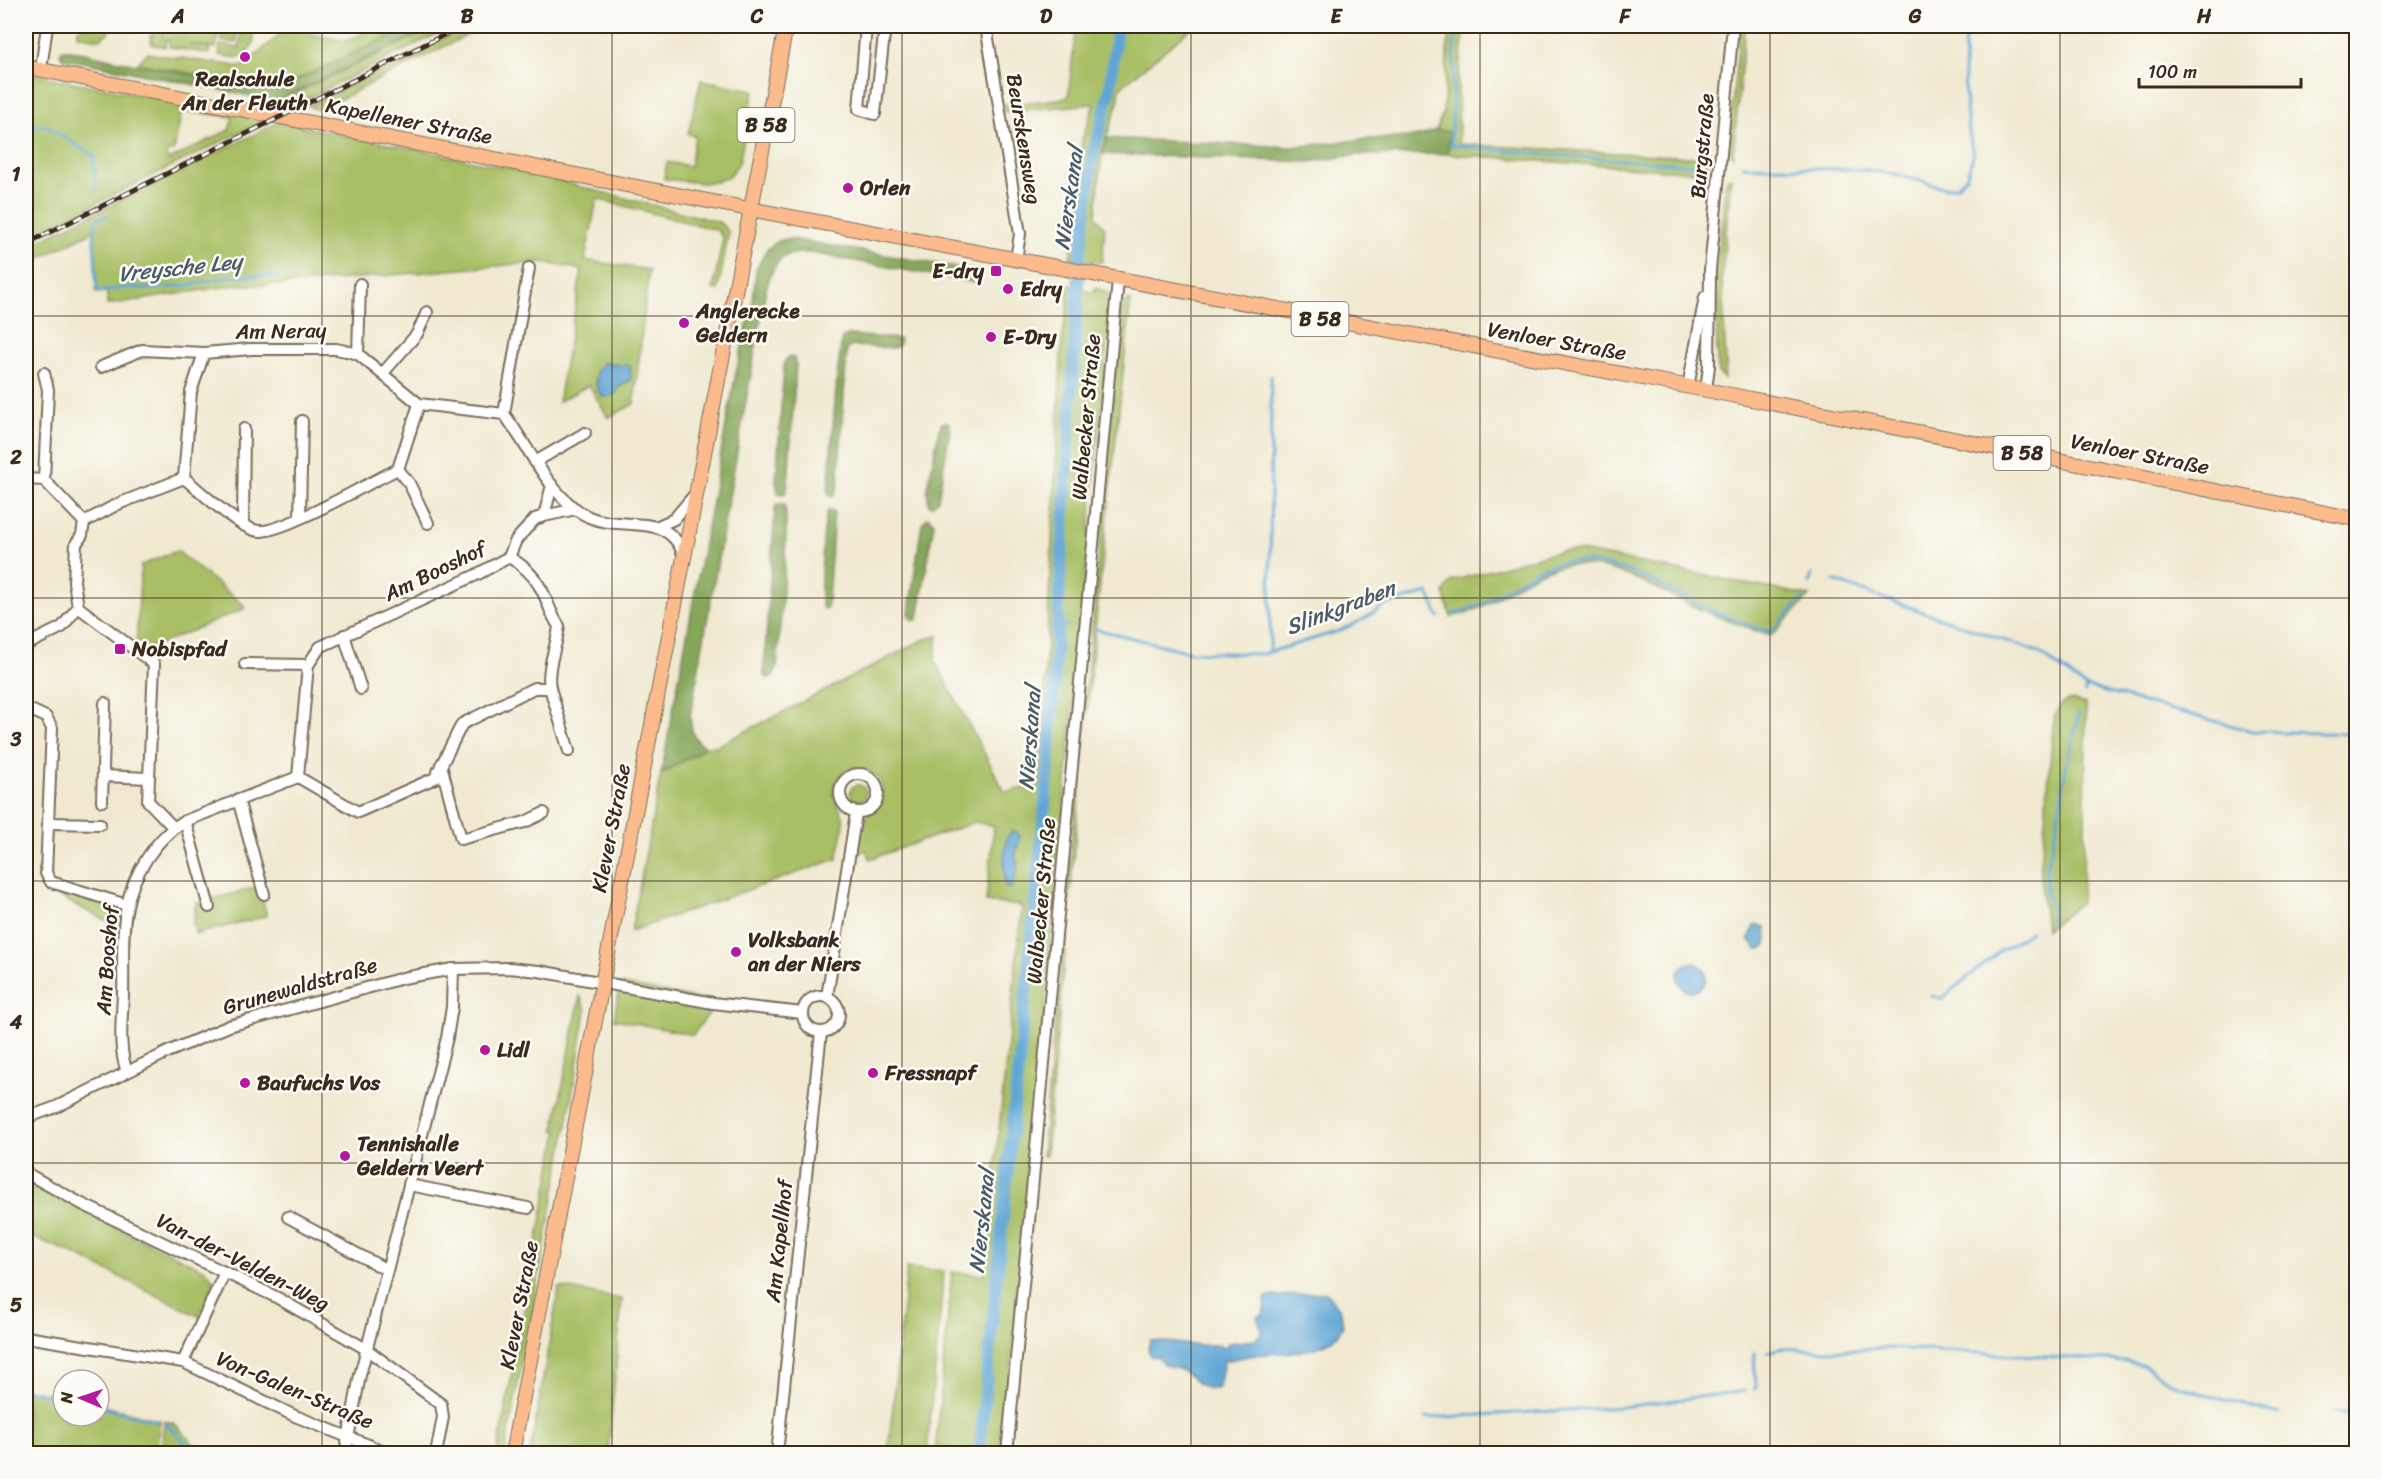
<svg xmlns="http://www.w3.org/2000/svg" width="2382" height="1479" font-family="Sriracha,sans-serif">
  <style>
    .green { fill: #a8bf65; stroke: #727442; stroke-width: 1.5; fill-rule: evenodd }
    .forest { fill: #86a65a; stroke: #60683c; stroke-width: 1.5 }
    .water { fill: #5fa6d5; stroke: #4d687a; stroke-width: 1.5 }
    .lines { fill: none; stroke-linecap: round; stroke-linejoin: round }
    .stream { stroke: #5fa6d5; stroke-width: 3 }
    .canal { stroke: #5fa6d5; stroke-width: 12 }
    .minor-casing { stroke: #7a6d5c; stroke-width: 14 }
    .major-casing { stroke: #7a6d5c; stroke-width: 16 }
    .minor { stroke: #fff; stroke-width: 10 }
    .major { stroke: #fbbb8d; stroke-width: 14 }
    .rail-casing { stroke: #3b2a1e; stroke-width: 5 }
    .rail { stroke: #fdfcf7; stroke-width: 3; stroke-dasharray: 9; stroke-linecap: butt }
    .grid { fill: none; stroke: #3b2a1e; stroke-width: 1.5; stroke-opacity: 0.55 }
    .poi-dot { fill: #b5179e; stroke: #fdfcf7; stroke-width: 2 }
    .labels { text-anchor: middle; stroke-width: 5; stroke-linejoin: round; paint-order: stroke }
    .shield { fill: #fdfcf7; stroke: #75695f; stroke-width: 1.5 }
    .shield-label { font-size: 20px; font-weight: bold; fill: #3b2a1e }
    .poi-label { font-size: 21px; font-weight: bold; fill: #3b2a1e; stroke: #fdfcf7; text-anchor: start }
    .street-label { font-size: 21px; fill: #3b2a1e; stroke: #fdfcf7 }
    .water-label { font-size: 22px; font-style: italic; fill: #495c67; stroke: #fdfcf7 }
    .neatline { fill: none; stroke: #3b2a1e; stroke-width: 2 }
    .grid-label { font-size: 20px; text-anchor: middle; font-weight: bold; fill: #3b2a1e }
  </style>
  <rect width="100%" height="100%" fill="#fdfcf7"/>
  <filter id="ink" filterUnits="userSpaceOnUse"><feTurbulence type="fractalNoise" baseFrequency=".0167" numOctaves="2"/><feDisplacementMap in="SourceGraphic" scale="12" xChannelSelector="R" yChannelSelector="G"/><feConvolveMatrix kernelMatrix="1 2 1 2 8 2 1 2 1" color-interpolation-filters="sRGB"/></filter>
  <filter id="wash" filterUnits="userSpaceOnUse"><feTurbulence type="fractalNoise" baseFrequency=".008" numOctaves="4" result="noise"/><feDisplacementMap in="SourceGraphic" scale="24" xChannelSelector="R" yChannelSelector="G"/><feGaussianBlur stdDeviation="1.35" result="paint"/><feColorMatrix in="noise" values="0 0 0 0 0 0 0 0 0 0 0 0 0 0 0 0 0 1.4 0 .05"/><feComposite in="paint" operator="in"/></filter>
  <g filter="url(#wash)">
    <rect width="100%" height="100%" fill="#f0e9d0"/>
    <g class="green">
      <polygon points="86,26 108,26 109,32 100,39 77,35 78,29"/>
      <polygon points="155,26 164,26 162,40 165,26 219,26 216,48 188,44 210,48 209,54 169,47 170,41 166,40 165,47 152,44 150,36 153,35"/>
      <polygon points="223,26 239,26 236,43 221,41"/>
      <path d="M243 26 253 28C255 44 254 49 239 58L219 55 220 45 239 48Z"/>
      <polygon points="380,26 411,26 276,90 138,63 147,53 242,67 286,29 346,41"/>
      <polygon points="437,26 453,26 302,101 294,94"/>
      <polygon points="469,26 485,26 319,110 308,106"/>
      <polygon points="1076,26 1194,26 1120,88 1118,102 1102,152 1096,216 1105,228 1102,262 1098,261 1097,263 1070,258 1079,185 1082,140 1094,104 1004,112 1001,105 1068,98"/>
      <polygon points="1449,26 1465,26 1458,80 1459,144 1708,158 1707,173 1447,154 1450,132 1436,130 1443,113"/>
      <polygon points="1740,26 1745,26 1733,156 1728,146"/>
      <path d="M26 73 267 119 26 238ZM182 111 233 117 229 130 169 160 165 154 174 150Z"/>
      <polygon points="701,80 754,90 739,163 728,177 714,182 702,183 664,179 667,162 690,166 695,136 688,134"/>
      <path d="M279 122 553 177 577 186 719 222 729 232 718 290 713 289 723 238 717 230 597 199 585 260 649 270 634 404 608 418 589 385 558 402 582 270 541 262 279 285H236L107 305V292L96 293 94 231 26 265V247ZM609 363 621 366 631 380 603 397 597 389 595 379Z"/>
      <polygon points="1731,177 1722,275 1726,367 1724,379 1719,373 1717,361 1716,273 1725,185 1727,179"/>
      <path d="M1066 284 1093 293 1095 288 1107 292 1110 313 1003 1453H935L952 1272 984 1275 1022 906 986 902 994 826 975 822 870 859 866 850 857 854C859 844 859 831 863 822 869 809 886 809 882 788 877 764 843 761 835 784 830 797 838 803 842 814 847 825 839 847 837 859L631 931 661 774 697 753 705 746H717L925 639 938 636 935 661 1005 792 1037 786 1044 697 1062 340 1068 304Z"/>
      <polygon points="1131,300 1094,638 1046,1156 1042,1156 1121,312 1124,303"/>
      <polygon points="177,551 244,605 244,609 143,651 136,646 141,565"/>
      <path d="M1559 551H1581L1810 596 1773 634 1767 635C1744 626 1721 618 1699 609 1652 588 1602 552 1549 569 1524 577 1504 596 1481 607 1472 612 1461 614 1451 617L1444 592 1452 581Z"/>
      <polygon points="2072,700 2086,704 2085,836 2081,902 2046,930 2040,876 2054,717 2062,703"/>
      <circle cx="858" cy="793" r="8"/>
      <polygon points="259,887 267,916 196,934 193,925 196,903"/>
      <polygon points="44,889 64,897 84,896 117,907 120,914 119,927"/>
      <polygon points="620,984 724,1004 710,1012 693,1035 614,1019"/>
      <polygon points="580,996 586,1010 566,1132 505,1453 497,1453 558,1131 554,1130"/>
      <polygon points="26,1179 128,1233 204,1269 214,1280 200,1317 70,1252 26,1235"/>
      <polygon points="907,1268 944,1271 927,1453 888,1453"/>
      <polygon points="559,1287 622,1299 608,1453 530,1453"/>
      <polygon points="26,1389 63,1396 63,1416 99,1416 99,1405 160,1420 156,1453 26,1453"/>
      <polygon points="164,1421 174,1423 202,1453 161,1453"/>
    </g>
    <g class="forest">
      <polygon points="411,26 437,26 276,101 62,58 60,53 63,50 70,50 133,64 276,90"/>
      <polygon points="1436,130 1450,132 1447,154 1357,155 1308,162 1102,154 1107,138 1292,147 1368,139 1413,137 1423,135"/>
      <path d="M792 239 978 271 975 283 811 253C780 251 775 261 766 289L690 717C692 730 692 740 705 746L697 753 661 774 736 372 753 301 756 270 767 249 780 240Z"/>
      <polygon points="849,335 900,339 899,346 893,348 854,346 847,348 838,486 833,497 829,496 828,491 837,376 842,338"/>
      <polygon points="790,357 794,358 796,364 788,483 786,492 784,494 778,493 776,482 784,364 786,359"/>
      <polygon points="947,422 950,424 950,430 938,500 932,506 929,505 927,490 939,430 942,423"/>
      <path d="M777 504H784C791 515 778 645 777 668L773 676 768 678 764 676V667L775 508Z"/>
      <path d="M828 510H832L834 513 828 602 827 608 823 609C818 600 823 522 828 510Z"/>
      <polygon points="928,517 934,523 919,613 917,620 912,620 909,616 910,604 922,523"/>
    </g>
    <g class="water">
      <path d="M603 363 631 366V380L620 385C616 395 613 397 603 397L597 389 596 372Z"/>
      <path d="M1013 831 1020 835 1015 858 1018 860 1016 875 1012 887 1006 888C1002 870 1004 855 1007 837Z"/>
      <path d="M1759 925 1766 927C1767 935 1769 945 1761 949H1757L1749 939 1754 926Z"/>
      <circle cx="1692" cy="977" r="14"/>
      <path d="M1325 1292 1341 1310 1343 1327C1326 1354 1296 1352 1267 1354 1253 1355 1238 1358 1224 1361L1219 1388C1201 1393 1194 1377 1181 1370 1169 1365 1165 1368 1156 1356L1151 1357 1148 1349 1150 1340 1193 1345H1219L1224 1349 1228 1343 1256 1340 1262 1330 1257 1317 1263 1315 1266 1297Z"/>
    </g>
    <g class="lines">
      <g class="stream">
        <polyline points="1455,33 1451,145 1536,154 1699,165"/>
        <polyline points="26,44 30,43"/>
        <polyline points="26,125 46,126 94,156 96,188"/>
        <polyline points="1743,166 1866,170 1895,174 1946,188 1957,186 1967,176 1973,155 1967,118 1964,73 1965,26"/>
        <polyline points="107,215 96,220 94,237 97,292 130,287 149,289 183,286 235,276 279,276"/>
        <polyline points="1834,581 2038,652 2086,687 2085,692"/>
        <polyline points="1809,584 1812,574"/>
        <path d="M1453 614C1461 611 1471 609 1479 605 1502 595 1522 575 1546 567 1599 548 1652 582 1698 604 1720 615 1746 625 1770 632L1803 598"/>
        <polyline points="1058,626 1068,626"/>
        <polyline points="1095,629 1190,652 1263,654 1339,631 1364,619 1387,604 1428,593 1439,617"/>
        <polyline points="1270,650 1271,376"/>
        <polyline points="2086,687 2252,731 2356,734"/>
        <polyline points="2050,922 2052,910 2046,892 2046,869 2057,827 2065,773 2079,713"/>
        <polyline points="1931,996 1942,998 1999,952 2031,932"/>
        <polyline points="1767,1352 1782,1348 1827,1351 1888,1348 2126,1361 2145,1366 2172,1383 2202,1394 2279,1414"/>
        <polyline points="1754,1389 1756,1388 1754,1353"/>
        <polyline points="26,1390 63,1398"/>
        <polyline points="99,1407 158,1421"/>
        <polyline points="2334,1412 2356,1415"/>
        <polyline points="1425,1418 1622,1407 1745,1391"/>
        <polyline points="166,1423 196,1454"/>
      </g>
      <polyline class="canal" points="979,1454 1049,764 1080,258 1093,154 1110,90 1117,26"/>
    </g>
  </g>
  <g filter="url(#ink)">
    <g class="lines">
      <g class="minor-casing">
        <g id="minor">
          <polyline points="866,26 859,109 875,114 885,26"/>
          <polyline points="986,26 1020,234 1016,260"/>
          <polyline points="41,69 47,26"/>
          <polyline points="358,354 360,284"/>
          <polyline points="101,367 142,350 204,353"/>
          <polyline points="383,373 417,334 427,312"/>
          <polyline points="1688,387 1705,297"/>
          <polyline points="1706,390 1709,366 1710,270 1733,26"/>
          <path d="M419 404 398 469C370 482 283 533 259 531 241 530 199 490 184 478L191 392 204 353 251 349H336L346 351 358 354 419 404 504 414C529 446 550 499 589 517 624 532 669 510 684 556"/>
          <polyline points="504,414 529,268"/>
          <polyline points="535,462 585,433"/>
          <polyline points="398,469 409,483 428,523"/>
          <polyline points="26,479 44,480 84,522 118,504 184,478"/>
          <polyline points="44,480 48,390 44,373"/>
          <polyline points="544,516 576,509"/>
          <polyline points="300,517 302,421"/>
          <polyline points="243,525 244,429"/>
          <polyline points="656,527 674,519 696,493"/>
          <polyline points="78,607 154,664 148,801 173,827"/>
          <polyline points="344,635 361,689"/>
          <polyline points="26,645 62,627 78,607 74,582 76,544 82,535 84,522"/>
          <polyline points="245,664 308,665"/>
          <polyline points="550,688 569,751"/>
          <polyline points="26,715 33,711 46,717 52,728 46,873 51,882 127,905"/>
          <polyline points="441,765 461,839 525,822 544,813"/>
          <circle cx="859" cy="793" r="19"/>
          <polyline points="103,776 148,778"/>
          <path d="M298 777 358 812 435 778 462 724 534 688H550C546 668 557 646 559 626 550 614 548 600 540 587 533 574 521 564 509 557"/>
          <polyline points="238,799 264,894"/>
          <polyline points="102,801 105,703"/>
          <polyline points="185,821 209,907"/>
          <polyline points="49,823 100,824"/>
          <circle cx="821" cy="1014" r="18"/>
          <polyline points="827,997 856,813"/>
          <path d="M127 1072C118 1048 122 1020 123 994 124 966 121 934 127 906 133 874 157 836 185 821L298 777 308 665 320 647 476 575 509 557 516 540 535 519 544 516 552 485"/>
          <polyline points="26,1118 56,1107 170,1051 229,1026 403,978 453,969 509,968 539,971 713,1003 803,1013"/>
          <polyline points="26,1173 82,1204 276,1297 366,1349 441,1404 443,1417 436,1454"/>
          <polyline points="409,1185 528,1208"/>
          <polyline points="288,1217 387,1270"/>
          <polyline points="26,1337 183,1362 295,1416 391,1454"/>
          <polyline points="183,1362 225,1272"/>
          <polyline points="345,1454 360,1375 447,1038 452,1007 453,969"/>
          <polyline points="777,1454 821,1032"/>
          <polyline points="1007,1454 1118,280"/>
        </g>
      </g>
      <g class="major-casing">
        <g id="major">
          <polyline points="26,67 749,209 1706,390 2356,519"/>
          <polyline points="512,1454 786,26"/>
        </g>
      </g>
      <use href="#minor" class="minor"/>
      <use href="#major" class="major"/>
      <g class="rail-casing">
        <polyline id="rail" points="26,244 462,26"/>
      </g>
      <use href="#rail" class="rail"/>
    </g>
  </g>
  <path class="grid" d="M322 26V1454M612 26V1454M902 26V1454M1191 26V1454M1480 26V1454M1770 26V1454M2060 26V1454M26 316H2356M26 598H2356M26 881H2356M26 1163H2356"/>
  <g class="poi-dot">
    <circle cx="245" cy="57" r="6"/>
    <circle cx="848" cy="188" r="6"/>
    <rect x="990" y="265" width="12" height="12" rx="3"/>
    <circle cx="1008" cy="289" r="6"/>
    <circle cx="684" cy="323" r="6"/>
    <circle cx="991" cy="337" r="6"/>
    <rect x="114" y="643" width="12" height="12" rx="3"/>
    <circle cx="736" cy="952" r="6"/>
    <circle cx="485" cy="1050" r="6"/>
    <circle cx="873" cy="1073" r="6"/>
    <circle cx="245" cy="1083" r="6"/>
    <circle cx="345" cy="1156" r="6"/>
  </g>
  <g class="labels">
    <g class="shield">
      <rect x="737.5" y="108" width="57" height="34" rx="4.5"/>
      <rect x="1291.5" y="302" width="57" height="34" rx="4.5"/>
      <rect x="1993.5" y="436" width="57" height="34" rx="4.5"/>
    </g>
    <g class="shield-label">
      <text x="766" y="132">B 58</text>
      <text x="1320" y="326">B 58</text>
      <text x="2022" y="460">B 58</text>
    </g>
    <g class="poi-label">
      <text x="245" y="86" text-anchor="middle">Realschule<tspan x="245" dy="24">An der Fleuth</tspan></text>
      <text x="860" y="195">Orlen</text>
      <text x="984" y="278" text-anchor="end">E-dry</text>
      <text x="1020" y="296">Edry</text>
      <text x="696" y="318">Anglerecke<tspan x="696" dy="24">Geldern</tspan></text>
      <text x="1003" y="344">E-Dry</text>
      <text x="132" y="656">Nobispfad</text>
      <text x="748" y="947">Volksbank<tspan x="748" dy="24">an der Niers</tspan></text>
      <text x="497" y="1057">Lidl</text>
      <text x="885" y="1080">Fressnapf</text>
      <text x="257" y="1090">Baufuchs Vos</text>
      <text x="357" y="1151">Tennishalle<tspan x="357" dy="24">Geldern Veert</tspan></text>
    </g>
    <g class="street-label">
      <text transform="translate(409 121) rotate(11)" y="7">Kapellener Straße</text>
      <text transform="translate(1024 139) rotate(81)" y="7">Beurskensweg</text>
      <text transform="translate(1702 146) rotate(-85)" y="7">Burgstraße</text>
      <text transform="translate(281 331) rotate(-1)" y="7">Am Neray</text>
      <text transform="translate(1557 341) rotate(10)" y="7">Venloer Straße</text>
      <text transform="translate(1086 417) rotate(-85)" y="7">Walbecker Straße</text>
      <text transform="translate(2140 454) rotate(11)" y="7">Venloer Straße</text>
      <text transform="translate(435 571) rotate(-26)" y="7">Am Booshof</text>
      <text transform="translate(611 828) rotate(-79)" y="7">Klever Straße</text>
      <text transform="translate(1041 901) rotate(-85)" y="7">Walbecker Straße</text>
      <text transform="translate(107 960) rotate(-86)" y="7">Am Booshof</text>
      <text transform="translate(300 986) rotate(-16)" y="7">Grunewaldstraße</text>
      <text transform="translate(779 1241) rotate(-84)" y="7">Am Kapellhof</text>
      <text transform="translate(243 1262) rotate(27)" y="7">Van-der-Velden-Weg</text>
      <text transform="translate(519 1305) rotate(-79)" y="7">Klever Straße</text>
      <text transform="translate(295 1390) rotate(23)" y="7">Von-Galen-Straße</text>
    </g>
    <g class="water-label">
      <text transform="translate(1068 198) rotate(-82)" y="8">Nierskanal</text>
      <text transform="translate(180 267) rotate(-6)" y="8">Vreysche Ley</text>
      <text transform="translate(1340 607) rotate(-21)" y="8">Slinkgraben</text>
      <text transform="translate(1029 738) rotate(-86)" y="8">Nierskanal</text>
      <text transform="translate(981 1221) rotate(-84)" y="8">Nierskanal</text>
    </g>
  </g>
  <rect width="2382" height="1479" fill="none" stroke="#fdfcf7" stroke-width="66"/>
  <g transform="translate(81 1398) rotate(272)"><circle r="28" fill="#fdfcf7" stroke="#afa8a0" stroke-width="1.5"/>
  <path d="M0-4.5L10 22L0 15L-10 22Z" fill="#b5179e"/>
  <text y="-9" font-size="16" font-weight="bold" text-anchor="middle" fill="#3b2a1e">N</text>
  </g>
  <path d="M2139 78v9h162v-9" fill="none" stroke="#3b2a1e" stroke-width="3"/>
  <text x="2148" y="78" font-size="18" fill="#3b2a1e" stroke="#fdfcf7" stroke-width="4.5" paint-order="stroke">100 m</text>
  <rect x="33" y="33" width="2316" height="1413" class="neatline"/>
  <g class="grid-label">
    <text x="178" y="23">A</text>
    <text x="467" y="23">B</text>
    <text x="757" y="23">C</text>
    <text x="1046" y="23">D</text>
    <text x="1336" y="23">E</text>
    <text x="1625" y="23">F</text>
    <text x="1915" y="23">G</text>
    <text x="2204" y="23">H</text>
    <text x="16" y="181">1</text>
    <text x="16" y="464">2</text>
    <text x="16" y="746">3</text>
    <text x="16" y="1029">4</text>
    <text x="16" y="1312">5</text>
  </g>
</svg>
